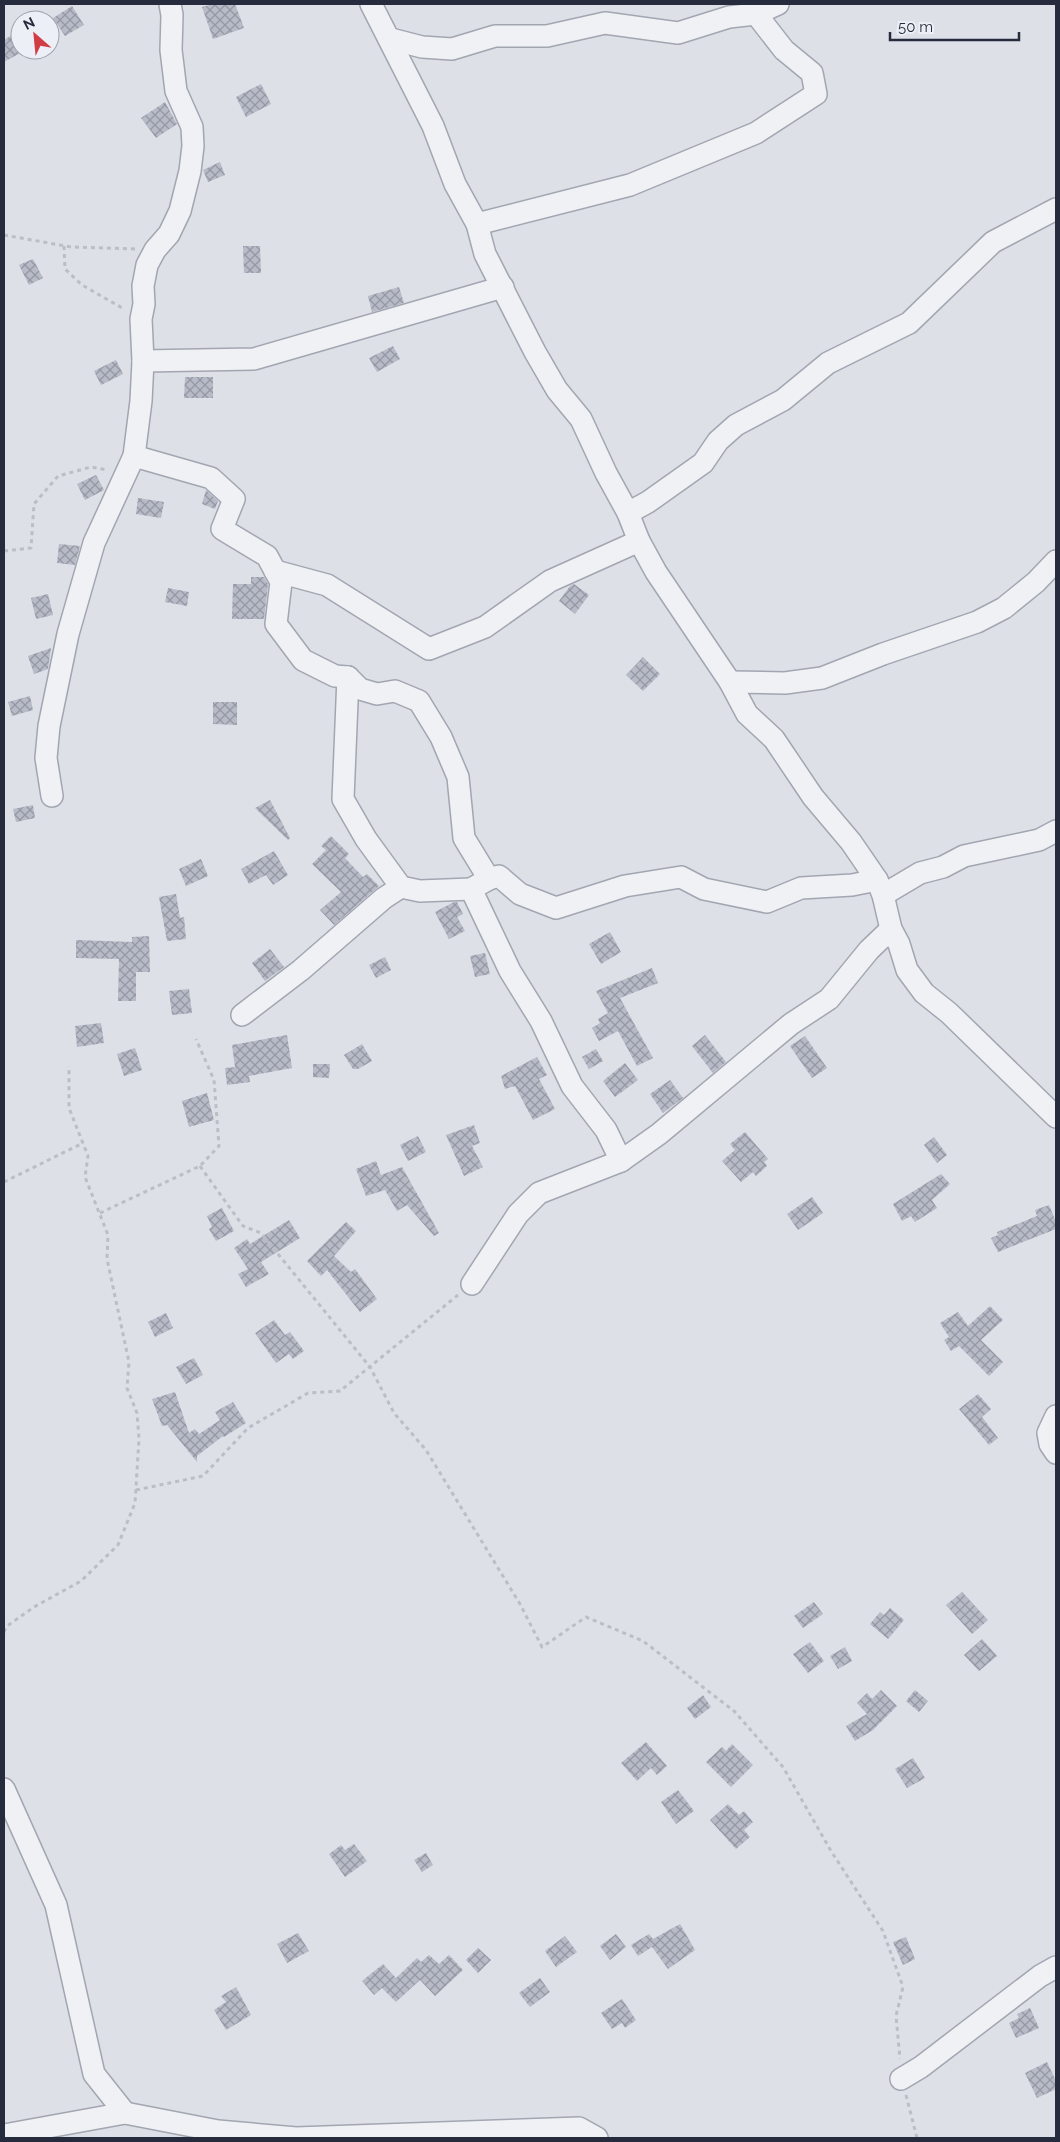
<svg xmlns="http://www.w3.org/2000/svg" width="1060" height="2142" font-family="Raleway,sans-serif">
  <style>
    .building { fill: url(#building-cross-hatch) }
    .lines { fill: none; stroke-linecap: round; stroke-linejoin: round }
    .minor-casing { stroke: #a2a6b1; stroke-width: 24 }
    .path { stroke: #bbbec5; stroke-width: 3; stroke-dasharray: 4 4; stroke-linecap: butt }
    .minor { stroke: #f0f1f5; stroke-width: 21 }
  </style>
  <defs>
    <pattern id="building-cross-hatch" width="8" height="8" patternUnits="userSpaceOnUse" patternTransform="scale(1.25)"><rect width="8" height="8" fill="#b7bbc7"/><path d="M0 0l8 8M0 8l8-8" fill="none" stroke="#9598a3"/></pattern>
  </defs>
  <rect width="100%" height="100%" fill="#dde0e7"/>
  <g class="building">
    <polygon points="213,4 235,4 244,28 213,39 202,7"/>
    <polygon points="72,6 84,25 65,36 53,18"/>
    <polygon points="20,30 20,53 4,62 4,40"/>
    <polygon points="261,84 271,104 246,117 236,97"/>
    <polygon points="165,102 177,124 156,138 141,118"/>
    <polygon points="220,162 225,175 208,182 203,170"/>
    <polygon points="243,246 260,246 261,273 244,273"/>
    <polygon points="33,259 43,278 29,285 19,265"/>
    <polygon points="399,287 404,303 372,312 368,296"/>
    <polygon points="393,346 400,359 377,372 369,358"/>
    <polygon points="116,360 123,374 101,385 94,371"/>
    <polygon points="185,377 213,377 213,398 184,398"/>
    <polygon points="96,475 104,490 85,500 77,484"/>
    <polygon points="206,490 218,501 215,509 202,504"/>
    <polygon points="138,498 164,502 161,518 136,514"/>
    <polygon points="59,544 80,546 75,565 57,563"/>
    <polygon points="251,577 264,577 268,584 264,619 232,619 233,584 251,584"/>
    <polygon points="574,584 589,595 575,614 559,601 570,586"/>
    <polygon points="168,588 189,592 187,606 165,602"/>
    <polygon points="48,594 53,615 36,619 31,598"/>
    <polygon points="51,648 48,669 34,674 28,656"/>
    <polygon points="643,657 660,674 643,691 626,675"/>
    <polygon points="30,696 33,710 12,716 8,702"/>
    <polygon points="213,702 237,702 237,725 213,724"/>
    <polygon points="270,800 290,838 288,840 255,808"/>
    <polygon points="33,805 35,818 16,822 13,809"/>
    <polygon points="331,836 349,854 345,858 363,877 367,874 379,886 334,925 320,910 341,892 312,864 326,850 321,846"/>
    <polygon points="274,851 288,875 273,885 266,875 249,884 241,869"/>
    <polygon points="201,859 208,876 186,886 179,869"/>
    <polygon points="176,894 180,918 184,917 186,939 167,941 159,897"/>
    <polygon points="454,902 457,902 463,914 457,917 465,931 449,939 435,912"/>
    <polygon points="610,932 621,952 601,964 589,944"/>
    <polygon points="149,936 150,972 136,972 136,1001 118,1001 119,959 76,958 76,940 132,942 132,937"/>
    <polygon points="270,949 284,967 265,981 252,963"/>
    <polygon points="485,953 490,974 475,977 470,956"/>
    <polygon points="385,957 391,970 376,978 369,965"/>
    <polygon points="652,968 658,983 620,998 653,1058 637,1066 618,1031 599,1041 592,1028 600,1023 598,1019 608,1013 596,991"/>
    <polygon points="189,989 192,1013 172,1015 169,991"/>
    <polygon points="101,1023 104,1043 77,1047 75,1026"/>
    <polygon points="287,1035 292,1068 249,1076 250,1082 227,1085 225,1068 235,1067 232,1045"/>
    <polygon points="705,1035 726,1062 713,1073 692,1046"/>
    <polygon points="805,1036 827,1068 812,1078 790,1046"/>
    <polygon points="362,1044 372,1061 358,1069 353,1069 344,1055"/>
    <polygon points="135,1048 142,1070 124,1076 117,1054"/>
    <polygon points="596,1049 603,1061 589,1069 582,1057"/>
    <polygon points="537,1057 547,1075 539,1079 555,1109 533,1120 515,1086 505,1089 501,1076"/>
    <polygon points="625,1063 638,1080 615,1097 603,1081"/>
    <polygon points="313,1064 330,1064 329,1078 313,1077"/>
    <polygon points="670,1080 683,1098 663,1113 650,1094"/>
    <polygon points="207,1093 214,1120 189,1127 182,1101"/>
    <polygon points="474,1125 480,1143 472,1146 483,1167 464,1176 446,1135"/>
    <polygon points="745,1132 768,1159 764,1162 767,1166 756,1176 753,1172 741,1182 722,1161 735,1150 730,1144"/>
    <polygon points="418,1136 426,1152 408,1161 400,1145"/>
    <polygon points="934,1137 947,1155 937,1163 924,1145"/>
    <polygon points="376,1161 381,1175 402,1167 439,1233 434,1236 407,1205 397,1211 385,1190 366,1196 356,1169"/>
    <polygon points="941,1174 950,1184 932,1200 937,1208 915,1222 911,1216 902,1221 893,1204"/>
    <polygon points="812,1197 823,1213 798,1230 787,1214"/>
    <polygon points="1049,1205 1056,1222 1056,1229 998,1252 991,1238 998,1235 997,1232 1037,1216 1035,1210"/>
    <polygon points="222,1208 234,1231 216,1241 209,1229 212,1227 207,1216"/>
    <polygon points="289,1220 300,1238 261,1262 269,1274 246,1287 238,1274 248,1269 234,1248 247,1239 250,1244"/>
    <polygon points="346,1222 356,1231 334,1256 351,1272 355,1269 377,1299 360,1312 327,1270 321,1276 307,1261"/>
    <polygon points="990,1306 1003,1320 981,1340 1003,1362 989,1376 959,1346 951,1351 944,1340 949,1337 940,1323 958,1312 968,1326"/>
    <polygon points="166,1313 173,1328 155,1337 148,1322"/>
    <polygon points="274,1320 285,1335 290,1332 304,1351 293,1359 289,1354 276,1363 255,1333"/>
    <polygon points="194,1358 203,1375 186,1384 176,1367"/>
    <polygon points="175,1392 189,1433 195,1429 199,1434 220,1420 215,1412 233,1402 246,1423 224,1437 223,1436 197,1456 197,1462 167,1425 162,1426 152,1399"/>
    <polygon points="978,1394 991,1409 982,1417 998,1438 989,1445 959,1409"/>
    <polygon points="962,1592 988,1620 972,1634 946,1605"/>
    <polygon points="814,1602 823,1614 803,1628 794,1616"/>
    <polygon points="890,1608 904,1620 888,1639 870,1624 880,1612 884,1615"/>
    <polygon points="982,1639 997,1656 979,1671 964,1655"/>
    <polygon points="810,1642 824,1661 808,1673 793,1654"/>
    <polygon points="845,1647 852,1661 838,1669 830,1656"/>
    <polygon points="881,1690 897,1706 873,1730 855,1741 846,1726 867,1714 857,1703 867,1693 872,1699"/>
    <polygon points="915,1690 928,1701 919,1712 906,1701"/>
    <polygon points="703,1695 711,1707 695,1719 687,1708"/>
    <polygon points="646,1742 667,1766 657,1775 651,1768 637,1781 621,1763"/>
    <polygon points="732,1744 753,1765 731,1787 706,1762 722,1747 726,1751"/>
    <polygon points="913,1758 925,1778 907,1788 895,1769"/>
    <polygon points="678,1790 694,1811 676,1824 661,1802"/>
    <polygon points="728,1804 739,1815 744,1811 753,1822 744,1830 750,1837 736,1849 710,1820"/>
    <polygon points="354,1844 367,1861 345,1877 329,1854 341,1845 345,1850"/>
    <polygon points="426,1853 433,1865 422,1872 414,1860"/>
    <polygon points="680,1924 695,1950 668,1969 652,1947 638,1956 631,1945 649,1934 653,1939"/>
    <polygon points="298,1933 309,1951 287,1963 277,1944"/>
    <polygon points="616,1934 626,1947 610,1960 600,1946"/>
    <polygon points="565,1936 577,1952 556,1967 545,1951"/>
    <polygon points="906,1937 915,1959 903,1965 893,1942"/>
    <polygon points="478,1948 491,1960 478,1973 466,1960"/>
    <polygon points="429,1955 439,1964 449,1955 463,1970 435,1996 420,1980 396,2002 382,1988 374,1995 362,1981 383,1964 396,1978 417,1958 421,1962"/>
    <polygon points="540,1978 550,1992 530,2007 519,1993"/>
    <polygon points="236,1987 251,2015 226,2030 214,2010 226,2002 221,1996"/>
    <polygon points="622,1999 636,2020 625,2028 622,2023 612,2029 601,2013"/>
    <polygon points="1030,2008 1039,2028 1016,2038 1009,2023 1019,2018 1017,2014"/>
    <polygon points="1047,2062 1056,2081 1056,2089 1037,2098 1025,2073"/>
  </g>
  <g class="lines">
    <g class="minor-casing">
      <g id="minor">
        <polyline points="371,4 433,126 455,184 477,224 485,254 535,352 557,390 581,419 606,473 628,513 639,541 656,572 730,682 747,714 774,739 813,797 851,842 877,880 883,895 891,929 899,944 907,970 924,993 949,1013 1056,1117"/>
        <polyline points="391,39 422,47 452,49 495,36 547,36 605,23 678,33 729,17 756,14 778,4"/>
        <polyline points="477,224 630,185 756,133 816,94 812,73 784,50 756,14"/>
        <polyline points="143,361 254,359 503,287"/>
        <polyline points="134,456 211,478 234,499 222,529 267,556 281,582 276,624 303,660 335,676 348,677 360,689 377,694 395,691 419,701 441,737 458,777 464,838 489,879"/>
        <polyline points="628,513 648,502 703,463 718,441 736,425 783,400 828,363 909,323 993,242 1056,209"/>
        <polyline points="275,571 327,585 429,649 485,627 550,581 639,541"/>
        <polyline points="730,682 785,683 822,678 883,654 977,622 1004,608 1036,582 1056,561"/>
        <polyline points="52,796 46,758 49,726 68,634 94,543 134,456 141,401 143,361 141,319 144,304 143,286 147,265 155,250 169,234 180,211 190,171 193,146 192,127 176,91 171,50 172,15 170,4"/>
        <polyline points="401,887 420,891 471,889"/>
        <polyline points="883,895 920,873 943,867 964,856 1039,840 1056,831"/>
        <polyline points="242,1015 301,970 384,898 401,887 366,839 343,799 348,677"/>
        <polyline points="621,1161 606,1130 572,1086 541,1021 510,971 471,889 489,879 499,876 520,894 556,908 625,886 681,877 704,889 767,902 801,888 852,885 877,880"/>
        <polyline points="472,1284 518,1214 539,1193 621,1161 659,1134 791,1024 829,999 869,950 891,929"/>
        <polyline points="1056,1416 1048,1433 1050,1444 1056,1453"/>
        <polyline points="4,1789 56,1905 94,2074 125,2113"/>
        <polyline points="901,2079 921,2067 1040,1976 1056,1967"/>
        <polyline points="4,2135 125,2113 218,2131 296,2138 579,2128 597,2138"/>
      </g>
    </g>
    <g class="path">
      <polyline points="4,235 71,247 135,249"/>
      <polyline points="64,246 65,269 82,285 124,309"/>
      <polyline points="4,551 31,548 34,504 58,476 91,467 108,470"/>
      <polyline points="200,1166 243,1226 261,1233 370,1367 394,1413 426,1450 520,1604 542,1647 586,1617 643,1641 734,1711 783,1767 831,1851 883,1931 903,1987 896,2016 900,2059"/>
      <polyline points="4,1182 83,1143"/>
      <polyline points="100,1213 200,1166 219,1146 214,1080 196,1039"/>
      <polyline points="136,1490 203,1476 248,1428 308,1393 340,1391 458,1295"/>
      <polyline points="4,1632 7,1626 34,1607 81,1581 118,1545 135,1503 139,1439 137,1413 127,1388 129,1362 107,1259 108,1235 85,1177 88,1156 69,1108 69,1066"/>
      <polyline points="906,2095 917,2138"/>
    </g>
    <use href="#minor" class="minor"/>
  </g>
  <rect width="1060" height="2142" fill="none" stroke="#262c3e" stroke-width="10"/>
  <g transform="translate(35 35) rotate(333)"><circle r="24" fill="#eceff5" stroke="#9da1ac"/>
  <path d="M0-4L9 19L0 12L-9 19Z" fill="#d13d44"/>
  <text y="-8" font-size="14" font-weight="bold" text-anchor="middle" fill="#262c3e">N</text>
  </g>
  <path d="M890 32v8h129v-8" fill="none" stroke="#262c3e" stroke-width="2.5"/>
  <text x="898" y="32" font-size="15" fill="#262c3e" stroke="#eceff5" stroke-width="4" paint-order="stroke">50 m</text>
</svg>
